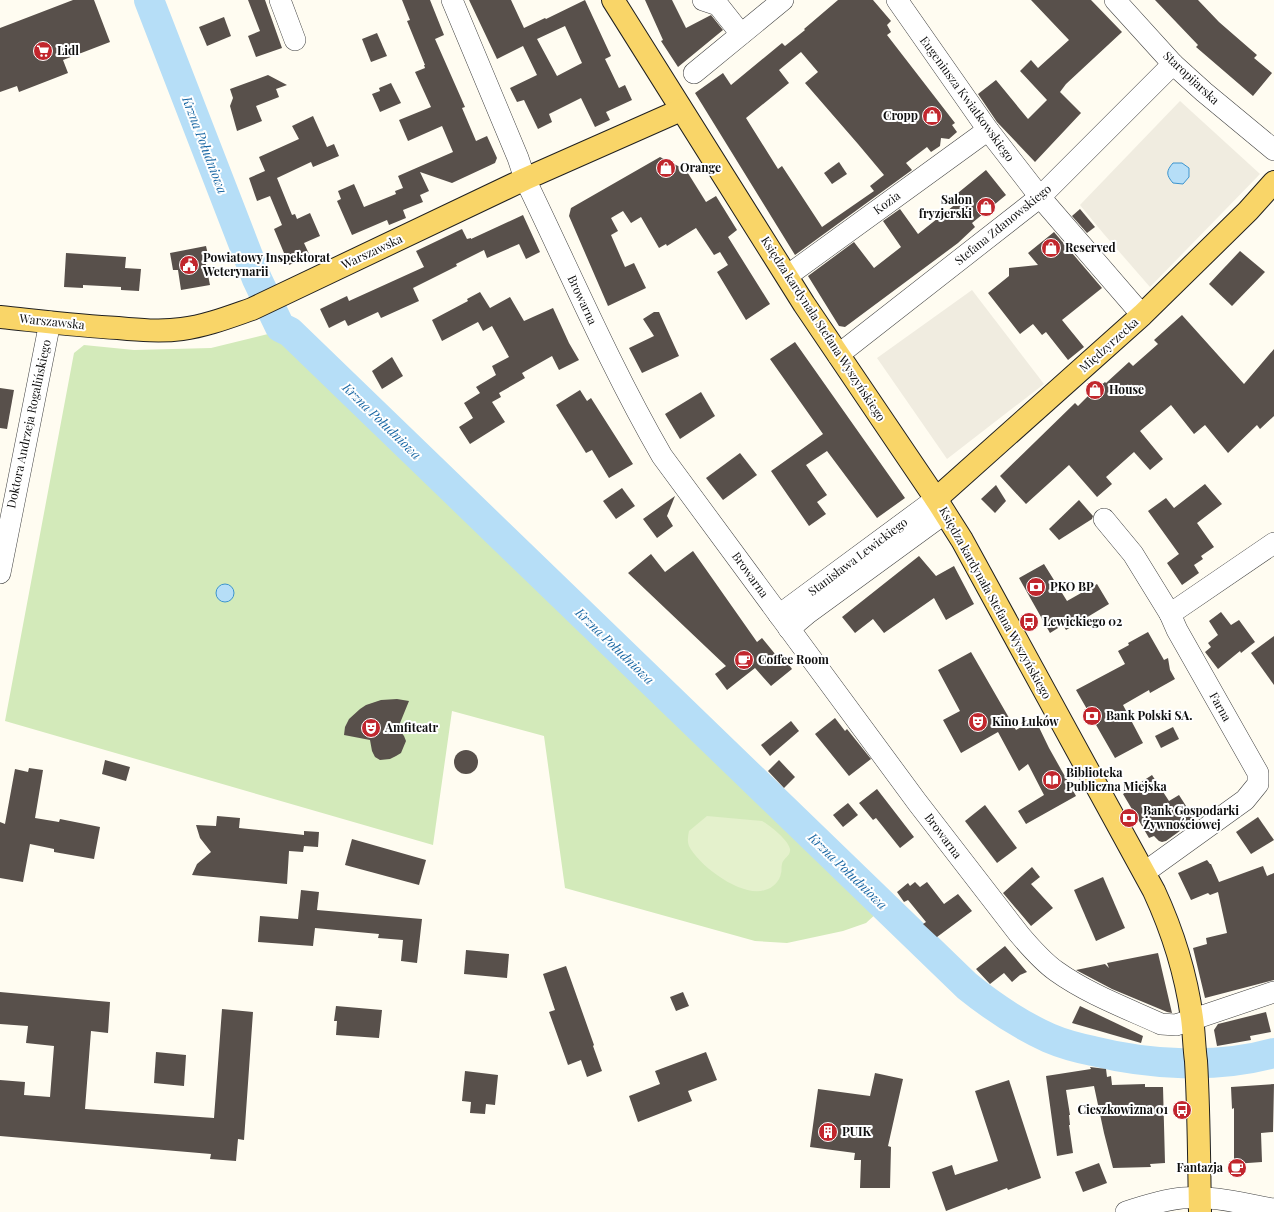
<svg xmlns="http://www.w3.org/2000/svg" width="1274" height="1212" font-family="'Playfair Display',serif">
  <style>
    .green { fill: #d3eaba }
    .pitch { fill: #e4f1cc }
    .plaza { fill: #f0ece0 }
    .water { fill: #b6def7; stroke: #3c94ce }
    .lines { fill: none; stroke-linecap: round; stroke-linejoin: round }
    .river { stroke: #b6def7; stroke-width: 30 }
    .building { fill: #58504b; fill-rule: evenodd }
    .minor-casing { stroke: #424242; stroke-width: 22 }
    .major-casing { stroke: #202020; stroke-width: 24 }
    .minor { stroke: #fff; stroke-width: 21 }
    .major { stroke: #f9d568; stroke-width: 22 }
    .labels { text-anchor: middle; stroke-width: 4; stroke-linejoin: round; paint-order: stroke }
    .poi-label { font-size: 12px; font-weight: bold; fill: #0f0f0f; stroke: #fff; text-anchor: start }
    .street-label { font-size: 12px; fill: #0f0f0f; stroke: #fff }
    .water-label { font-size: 13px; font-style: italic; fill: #1766a3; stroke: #fff }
  </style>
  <rect width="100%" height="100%" fill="#fffcf1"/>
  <polygon class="green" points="272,333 766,802 878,912 866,923 843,931 787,943 755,941 565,888 544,736 452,711 433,845 5,721 74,353 84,345 134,350 211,348"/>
  <path class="pitch" d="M707 816 762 821C770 825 789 841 790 849 791 856 783 858 782 864 781 867 782 871 781 873 780 881 773 888 765 890 742 898 699 866 689 846 687 841 688 836 689 831Z"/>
  <g class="plaza">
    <polygon points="1180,101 1260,174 1150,287 1103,233 1080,205"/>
    <polygon points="972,290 1044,384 947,459 877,358"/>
  </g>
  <g class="water">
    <path d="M1173 163H1182L1189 168V177L1183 184 1173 183C1166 175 1166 171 1173 163Z"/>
    <circle cx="225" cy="593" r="9"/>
  </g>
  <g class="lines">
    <path class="river" d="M149 0 257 279 280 327 290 332 967 986C993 1007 1018 1024 1049 1038 1063 1044 1078 1048 1093 1051 1149 1065 1217 1069 1274 1053"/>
  </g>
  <g class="building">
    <polygon points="73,0 94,0 110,42 63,60 68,73 19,92 17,86 0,92 0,28"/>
    <polygon points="248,0 265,0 282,48 256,57 248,36 260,31"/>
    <polygon points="402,0 430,0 444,35 435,39 465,107 462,108 476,141 487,136 497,158 495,163 452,183 420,172 429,191 420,195 423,202 403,210 406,218 389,225 387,220 352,235 337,201 341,199 338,191 354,184 364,207 396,194 395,191 403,188 398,176 453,152 442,126 408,141 399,120 431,107 415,72 425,68 424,65 425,65 407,21 410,20"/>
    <path d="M469 0H511L524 28 545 18 546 19 585 0 611 56 605 59 619 88 625 85 632 100 606 112 610 120 595 127 581 98 549 114 552 122 538 129 524 100 517 102 510 88 537 75 523 46 497 59ZM565 26 582 63 557 76 537 39Z"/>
    <polygon points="645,0 672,0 686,28 711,15 723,30 678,67 661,41 663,40"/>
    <path d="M838 0H873L891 21 887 25 891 32 887 35 955 123 952 125 957 132 949 139 941 138 940 146 931 152 927 147 906 163 912 170 795 255 695 93 723 73 731 85 782 43 785 46 805 30 804 29ZM801 52 818 72 805 83 858 144 884 175 870 186 874 191 822 227 782 166 778 169 746 118 789 83 779 70Z"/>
    <polygon points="1031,0 1091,0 1122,32 1066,84 1060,92 1081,113 1035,162 997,122 978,94 996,80 1028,119 1047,100 1020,71 1031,60 1038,68 1069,40"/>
    <polygon points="1155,0 1198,0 1219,22 1257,55 1254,58 1272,73 1253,96 1196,47 1198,45"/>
    <polygon points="224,17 231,36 207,46 199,27"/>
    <polygon points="377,33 387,56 371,62 362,39"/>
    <polygon points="268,75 287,85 276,89 279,97 256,106 262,121 237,131 230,106 233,98 230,89"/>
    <polygon points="391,83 401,103 380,112 372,94 380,91 379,88"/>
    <polygon points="313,116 327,147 334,144 339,156 313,167 311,162 277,178 292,215 295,214 297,219 310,213 320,236 304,243 310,256 289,265 274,229 282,225 270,196 257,201 249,178 265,171 259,157 299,139 292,126"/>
    <polygon points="660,157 686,170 706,202 716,196 737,230 728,237 770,304 746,320 717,272 728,265 720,252 714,255 696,228 667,246 666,244 659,248 641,217 631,223 623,211 611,218 618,231 611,235 625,267 634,263 646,288 608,306 569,216 571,208"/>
    <polygon points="839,162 847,174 832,184 824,173"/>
    <polygon points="986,170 1006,195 972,223 975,227 958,243 845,327 839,326 808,276 854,242 874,268 901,247 883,221 900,209 918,234 957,203 953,197"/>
    <polygon points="1080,209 1095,227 1087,233 1072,216"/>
    <polygon points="523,215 540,252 526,259 519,244 487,258 484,250 456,264 457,266 413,288 419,301 381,318 378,312 348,326 345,320 329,328 320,309 347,296 349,301 424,267 416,251 462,229 467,239 471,238 471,239"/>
    <polygon points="1054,232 1102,288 1062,320 1084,347 1068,360 1046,332 1042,335 1033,324 1020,334 988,293 1009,276 1009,268 1038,265 1028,253"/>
    <polygon points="206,246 209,259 205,260 210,285 181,290 178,270 173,270 170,253"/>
    <polygon points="1240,251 1265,272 1232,306 1209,284"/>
    <polygon points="66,253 126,257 125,268 141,269 139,291 121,290 121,287 83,285 83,288 64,287"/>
    <polygon points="480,292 490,308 510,297 524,321 553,308 569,343 579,360 559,370 552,356 522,373 525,378 499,393 501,397 492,402 505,422 470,444 459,427 473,418 464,403 480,393 476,387 496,375 492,366 509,357 492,326 483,331 478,322 442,341 432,320 468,301 467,299"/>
    <polygon points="654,312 659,312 679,356 642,373 629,348 654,336 643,319"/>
    <polygon points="1182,315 1244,384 1274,349 1274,416 1260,429 1257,425 1228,453 1205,425 1194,434 1171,405 1140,431 1163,459 1150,470 1134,452 1106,477 1112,484 1097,497 1069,465 1026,504 1000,476 1075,403 1078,406 1091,393 1092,390 1095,390 1105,382 1106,383 1129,362 1133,366 1158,344 1154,340"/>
    <polygon points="795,342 905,498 877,518 827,451 806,465 827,495 817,502 826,514 809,526 771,471 823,434 770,359"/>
    <polygon points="392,357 403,376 382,389 372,371"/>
    <polygon points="0,388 14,390 7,429 0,428"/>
    <polygon points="580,390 587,401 591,398 633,464 609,478 592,450 586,453 556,405"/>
    <polygon points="701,392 715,416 680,439 665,414"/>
    <polygon points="740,453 757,475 723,500 706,478"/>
    <polygon points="1205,484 1222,504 1197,523 1214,547 1201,556 1203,559 1194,565 1199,573 1182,585 1167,563 1179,554 1148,511 1166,498 1174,508"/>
    <polygon points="996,485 1006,501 995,513 981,499"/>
    <polygon points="622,488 635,506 616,519 603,501"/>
    <polygon points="675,496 667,516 673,526 657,538 643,519"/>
    <polygon points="1079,500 1093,516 1092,519 1059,540 1049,529"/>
    <polygon points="693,551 757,642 762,638 780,660 783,657 792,669 771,686 755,668 727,690 715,674 726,666 628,573 651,554 665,572"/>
    <polygon points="919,556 936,576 954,566 974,604 946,620 934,598 884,633 873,619 855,633 842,617"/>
    <polygon points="1044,564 1067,601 1097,584 1109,604 1066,630 1063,625 1050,633 1019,578"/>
    <polygon points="1221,612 1231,625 1239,620 1255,642 1241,653 1240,651 1218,669 1205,652 1211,647 1208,643 1218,635 1209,621"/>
    <polygon points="1148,632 1164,660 1168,658 1170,670 1175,679 1150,693 1149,690 1123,705 1143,743 1115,758 1076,690 1125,664 1118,651 1129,645 1128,643"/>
    <polygon points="1274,636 1274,685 1251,653"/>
    <polygon points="971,652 1016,730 1035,719 1049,748 1076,796 1026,824 1018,811 1044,795 1028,764 1019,771 998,732 961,753 943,720 960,711 938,670"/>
    <polygon points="397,699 409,701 398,728 404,736 406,741 401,753 396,756 390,759 380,760 375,757 372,751 370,740 344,735 345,727 349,719 360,709 366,705 381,700"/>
    <polygon points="835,718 845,731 847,729 871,759 849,776 815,734"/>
    <polygon points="791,721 799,731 770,756 761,745"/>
    <polygon points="1173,727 1179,739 1161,748 1155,736"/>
    <circle cx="466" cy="762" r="12"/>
    <polygon points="105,760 130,767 126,781 102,774"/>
    <polygon points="779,760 795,777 784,788 768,771"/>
    <polygon points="29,768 43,770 35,818 59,822 60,819 100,827 94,859 54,852 54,849 30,844 23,882 0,878 0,822 5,824 15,769 28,772"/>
    <polygon points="1152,775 1169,801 1179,795 1195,820 1166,841 1162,842 1159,841 1154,836 1149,838 1123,794"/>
    <polygon points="877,789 914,837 900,848 876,818 873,820 859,803"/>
    <polygon points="848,803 858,815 843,827 833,815"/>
    <polygon points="985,805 1017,848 997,863 965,821"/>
    <polygon points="217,816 240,818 239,828 304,835 304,831 319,832 318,847 304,846 303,852 289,851 287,884 192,875 197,864 211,852 200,838 196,825 216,826"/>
    <polygon points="1258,817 1274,840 1251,854 1236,832"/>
    <polygon points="352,839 426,860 419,885 345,865"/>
    <polygon points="1207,860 1210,864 1211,864 1219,882 1263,866 1267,876 1274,873 1274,980 1205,998 1193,948 1207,944 1206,938 1227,933 1218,892 1210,895 1208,893 1191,900 1178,873"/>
    <polygon points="1032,867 1040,877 1031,884 1053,908 1031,926 1003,893"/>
    <polygon points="1103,877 1125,928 1096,941 1074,890"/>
    <polygon points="915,882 920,887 927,882 944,904 958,894 972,911 937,937 923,924 926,922 908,900 904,902 897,892 908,883 910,886"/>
    <polygon points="301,890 319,892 317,910 422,919 417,963 401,961 403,940 378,938 379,934 315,928 313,946 258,942 260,916 298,919"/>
    <polygon points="1005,946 1027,972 1020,975 1012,982 1004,973 990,984 976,969"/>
    <polygon points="466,950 509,954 507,978 464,974"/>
    <polygon points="1158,953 1172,1013 1167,1012 1112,989 1076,970 1105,964 1109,968 1107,963"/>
    <polygon points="566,966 594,1045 593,1046 602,1071 587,1077 581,1060 568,1065 549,1012 555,1010 543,974"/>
    <polygon points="0,992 110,1002 108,1033 91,1031 85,1109 214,1118 222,1009 253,1012 244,1140 238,1139 236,1161 210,1159 211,1154 0,1136 0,1080 25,1082 24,1095 50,1097 54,1046 26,1043 28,1026 0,1024"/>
    <polygon points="683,992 689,1006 676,1011 670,997"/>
    <polygon points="336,1006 382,1010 379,1038 336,1035 337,1021 334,1021"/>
    <polygon points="1080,1006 1143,1036 1141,1043 1072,1023"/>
    <polygon points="1266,1012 1271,1032 1250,1036 1251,1040 1217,1046 1214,1030 1218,1024"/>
    <polygon points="156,1052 186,1055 184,1086 154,1083"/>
    <polygon points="706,1052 717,1080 688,1091 692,1101 638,1122 629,1096 660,1084 655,1071"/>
    <polygon points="1090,1067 1106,1069 1107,1077 1111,1076 1112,1085 1145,1084 1145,1087 1163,1087 1165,1163 1150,1164 1151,1167 1113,1168 1104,1133 1094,1086 1066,1090 1070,1115 1069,1115 1070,1125 1069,1125 1073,1153 1057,1156 1046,1076 1091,1069"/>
    <polygon points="465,1071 498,1075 495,1105 486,1104 485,1114 470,1113 471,1102 462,1101"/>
    <polygon points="875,1073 903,1079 888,1146 891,1147 890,1188 860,1188 861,1160 854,1160 855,1153 810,1147 818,1089 870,1096"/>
    <polygon points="1009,1080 1041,1178 1008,1190 1007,1188 946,1211 932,1172 952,1165 955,1175 998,1161 975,1091"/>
    <polygon points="1274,1084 1273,1132 1261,1133 1262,1162 1234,1164 1234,1108 1232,1109 1231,1087"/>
    <polygon points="1099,1163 1107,1183 1083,1192 1075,1172"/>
  </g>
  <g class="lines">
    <g class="minor-casing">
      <g id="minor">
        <polyline points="280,0 295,40"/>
        <path d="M452 0 518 158 525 179C570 272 610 366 662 456L917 802 1019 934C1030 947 1042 961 1056 971 1088 994 1126 1008 1161 1024L1176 1025 1274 992"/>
        <polyline points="703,0 718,5 741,34"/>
        <polyline points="897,0 988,130 1040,197 1142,315"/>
        <polyline points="1115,0 1173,64 1204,92 1274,150"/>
        <polyline points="694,73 783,0"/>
        <polyline points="787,276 988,130"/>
        <polyline points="838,355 1040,197 1173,64"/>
        <polyline points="1104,519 1133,554 1170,614"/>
        <polyline points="0,573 50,322"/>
        <polyline points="779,615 936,499"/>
        <polyline points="789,629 808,613 945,513"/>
        <polyline points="1145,872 1245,800 1258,784 1258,773 1177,630 1170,614 1274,543"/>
        <path d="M1126 1212C1144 1206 1163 1200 1182 1198 1212 1195 1244 1204 1274 1209"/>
      </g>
    </g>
    <g class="major-casing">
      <g id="major">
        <path d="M613 0 804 304 936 499 962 540 1154 891C1173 932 1186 974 1192 1018 1194 1032 1194 1047 1196 1061 1199 1111 1199 1162 1200 1212"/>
        <path d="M0 317C39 321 79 326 118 328 139 330 161 332 182 329 206 326 229 317 252 309L525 179 681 110"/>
        <polyline points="936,499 1142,315 1248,211 1274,182"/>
      </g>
    </g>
    <use href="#minor" class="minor"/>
    <use href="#major" class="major"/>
  </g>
  <defs>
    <g id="supermarket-disc" transform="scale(1)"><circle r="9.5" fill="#c1262d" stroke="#fff"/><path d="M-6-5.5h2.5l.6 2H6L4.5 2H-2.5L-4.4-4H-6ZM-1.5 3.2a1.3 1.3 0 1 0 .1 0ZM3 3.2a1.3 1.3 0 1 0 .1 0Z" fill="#fff"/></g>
    <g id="shop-disc" transform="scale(1)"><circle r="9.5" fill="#c1262d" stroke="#fff"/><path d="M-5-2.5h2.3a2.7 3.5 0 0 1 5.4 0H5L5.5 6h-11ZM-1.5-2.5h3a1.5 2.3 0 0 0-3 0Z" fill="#fff"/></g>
    <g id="civic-disc" transform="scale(1)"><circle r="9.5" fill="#c1262d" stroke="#fff"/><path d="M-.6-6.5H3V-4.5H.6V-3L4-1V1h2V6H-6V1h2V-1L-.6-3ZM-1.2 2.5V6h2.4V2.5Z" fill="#fff"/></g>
    <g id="bank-disc" transform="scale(1)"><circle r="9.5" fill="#c1262d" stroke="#fff"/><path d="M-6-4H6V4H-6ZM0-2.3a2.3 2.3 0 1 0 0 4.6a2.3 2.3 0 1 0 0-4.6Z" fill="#fff"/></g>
    <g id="bus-disc" transform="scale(1)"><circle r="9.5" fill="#c1262d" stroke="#fff"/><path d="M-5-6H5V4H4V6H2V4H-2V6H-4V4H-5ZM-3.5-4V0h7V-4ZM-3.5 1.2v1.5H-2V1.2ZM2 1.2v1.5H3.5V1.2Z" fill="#fff"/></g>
    <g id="cafe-disc" transform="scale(1)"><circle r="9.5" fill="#c1262d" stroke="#fff"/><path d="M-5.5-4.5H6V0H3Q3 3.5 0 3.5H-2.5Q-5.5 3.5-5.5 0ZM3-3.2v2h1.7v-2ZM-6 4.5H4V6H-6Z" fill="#fff"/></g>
    <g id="theatre-disc" transform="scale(1)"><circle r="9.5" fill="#c1262d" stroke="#fff"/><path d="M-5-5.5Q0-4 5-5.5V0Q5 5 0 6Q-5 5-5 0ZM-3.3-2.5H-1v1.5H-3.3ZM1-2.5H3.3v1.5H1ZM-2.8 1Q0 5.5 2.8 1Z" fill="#fff"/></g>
    <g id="library-disc" transform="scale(1)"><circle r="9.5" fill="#c1262d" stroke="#fff"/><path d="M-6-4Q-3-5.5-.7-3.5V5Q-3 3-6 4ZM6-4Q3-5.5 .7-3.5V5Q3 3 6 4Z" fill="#fff"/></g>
    <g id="building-disc" transform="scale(1)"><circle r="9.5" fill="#c1262d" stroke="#fff"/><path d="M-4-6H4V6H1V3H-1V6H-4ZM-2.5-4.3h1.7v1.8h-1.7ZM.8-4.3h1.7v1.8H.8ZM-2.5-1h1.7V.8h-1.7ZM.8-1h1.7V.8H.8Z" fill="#fff"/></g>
  </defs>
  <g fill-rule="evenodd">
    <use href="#supermarket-disc" x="43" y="51"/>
    <use href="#shop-disc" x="932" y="116"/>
    <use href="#shop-disc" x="666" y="168"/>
    <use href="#shop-disc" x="986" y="207"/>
    <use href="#shop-disc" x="1051" y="248"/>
    <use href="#civic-disc" x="189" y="265"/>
    <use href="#shop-disc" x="1095" y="390"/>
    <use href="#bank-disc" x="1036" y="587"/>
    <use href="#bus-disc" x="1029" y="622"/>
    <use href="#cafe-disc" x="744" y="660"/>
    <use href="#bank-disc" x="1092" y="716"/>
    <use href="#theatre-disc" x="978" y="722"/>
    <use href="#theatre-disc" x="371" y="728"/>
    <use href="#library-disc" x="1052" y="780"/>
    <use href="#bank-disc" x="1129" y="818"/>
    <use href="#bus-disc" x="1182" y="1110"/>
    <use href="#building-disc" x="828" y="1132"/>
    <use href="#cafe-disc" x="1237" y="1168"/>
  </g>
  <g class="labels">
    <g class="poi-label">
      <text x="57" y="55">Lidl</text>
      <text x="918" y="120" text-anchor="end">Cropp</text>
      <text x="680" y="172">Orange</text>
      <text x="972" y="204" text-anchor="end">Salon<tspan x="972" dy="14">fryzjerski</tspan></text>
      <text x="1065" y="252">Reserved</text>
      <text x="203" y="262">Powiatowy Inspektorat<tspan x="203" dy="14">Weterynarii</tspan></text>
      <text x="1109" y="394">House</text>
      <text x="1050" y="591">PKO BP</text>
      <text x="1043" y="626">Lewickiego 02</text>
      <text x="758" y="664">Coffee Room</text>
      <text x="1106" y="720">Bank Polski SA.</text>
      <text x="992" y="726">Kino Łuków</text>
      <text x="385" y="732">Amfiteatr</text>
      <text x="1066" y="777">Biblioteka<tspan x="1066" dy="14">Publiczna Miejska</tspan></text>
      <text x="1143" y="815">Bank Gospodarki<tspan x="1143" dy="14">Żywnościowej</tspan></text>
      <text x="1168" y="1114" text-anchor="end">Cieszkowizna 01</text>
      <text x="842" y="1136">PUIK</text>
      <text x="1223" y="1172" text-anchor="end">Fantazja</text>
    </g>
    <g class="street-label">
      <text transform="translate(1191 78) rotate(43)" y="4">Staropijarska</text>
      <text transform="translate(967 99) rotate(54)" y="4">Eugeniusza Kwiatkowskiego</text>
      <text transform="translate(887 203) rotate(-36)" y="4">Kozia</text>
      <text transform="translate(1003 225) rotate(-39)" y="4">Stefana Zdanowskiego</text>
      <text transform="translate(372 252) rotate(-25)" y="4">Warszawska</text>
      <text transform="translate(582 300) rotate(65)" y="4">Browarna</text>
      <text transform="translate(52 322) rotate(6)" y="4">Warszawska</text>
      <text transform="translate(823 329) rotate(57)" y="4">Księdza kardynała Stefana Wyszyńskiego</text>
      <text transform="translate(1109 345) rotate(-42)" y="4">Międzyrzecka</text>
      <text transform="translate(29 424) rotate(-78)" y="4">Doktora Andrzeja Rogalińskiego</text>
      <text transform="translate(858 557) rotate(-37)" y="4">Stanisława Lewickiego</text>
      <text transform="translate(750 575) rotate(54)" y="4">Browarna</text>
      <text transform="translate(995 603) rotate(61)" y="4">Księdza kardynała Stefana Wyszyńskiego</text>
      <text transform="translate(1220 707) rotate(61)" y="4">Farna</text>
      <text transform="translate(943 836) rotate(53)" y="4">Browarna</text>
    </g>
    <g class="water-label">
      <text transform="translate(205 145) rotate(69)" y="5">Krzna Południowa</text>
      <text transform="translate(382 421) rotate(44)" y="5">Krzna Południowa</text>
      <text transform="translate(615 646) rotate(44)" y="5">Krzna Południowa</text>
      <text transform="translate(848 871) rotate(44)" y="5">Krzna Południowa</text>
    </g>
  </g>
</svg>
